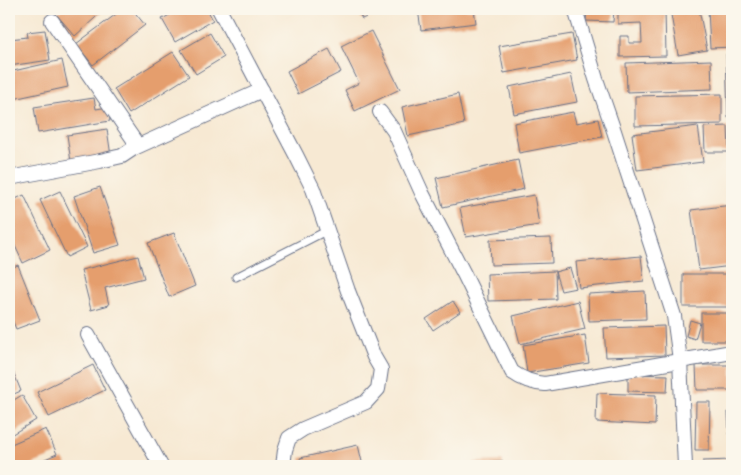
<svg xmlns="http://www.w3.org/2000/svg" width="741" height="475" font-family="Pangolin,sans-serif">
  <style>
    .building { fill: #e59e6d }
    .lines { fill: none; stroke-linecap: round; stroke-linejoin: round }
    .lane-casing { stroke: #687087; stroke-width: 9 }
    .street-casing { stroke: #687087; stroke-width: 16 }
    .lane { stroke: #fff; stroke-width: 7 }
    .street { stroke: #fff; stroke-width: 14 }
  </style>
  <rect width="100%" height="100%" fill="#fbf7ec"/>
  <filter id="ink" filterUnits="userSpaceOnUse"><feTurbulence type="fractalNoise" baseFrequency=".02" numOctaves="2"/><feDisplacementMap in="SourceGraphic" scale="10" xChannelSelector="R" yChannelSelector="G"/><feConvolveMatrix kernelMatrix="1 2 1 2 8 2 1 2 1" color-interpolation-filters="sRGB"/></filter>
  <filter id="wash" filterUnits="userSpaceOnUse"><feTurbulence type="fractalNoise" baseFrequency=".0096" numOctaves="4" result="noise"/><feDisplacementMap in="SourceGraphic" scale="20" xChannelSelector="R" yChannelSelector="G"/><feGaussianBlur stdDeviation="1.12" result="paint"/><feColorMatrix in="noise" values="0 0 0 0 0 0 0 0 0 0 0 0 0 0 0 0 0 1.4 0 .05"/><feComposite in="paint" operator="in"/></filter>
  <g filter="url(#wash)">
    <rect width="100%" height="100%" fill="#f7e9d3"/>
    <g id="blocks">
      <g class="building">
        <polygon points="62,9 105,9 75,36 56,14"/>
        <polygon points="123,9 132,9 145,25 93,65 76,44"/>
        <polygon points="181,9 207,9 213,20 175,42 162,19"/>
        <polygon points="357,9 384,9 362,19"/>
        <polygon points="418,9 474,9 476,23 421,30"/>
        <polygon points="587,9 614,9 613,22 586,21"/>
        <polygon points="618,9 665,9 666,56 620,57 620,36 629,36 629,43 642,43 641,23 618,24"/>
        <polygon points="670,9 699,9 707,50 678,55"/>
        <polygon points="708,9 732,9 732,47 710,48"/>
        <polygon points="45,30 50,60 9,66 9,39 28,37 27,32"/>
        <polygon points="371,31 400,89 355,111 345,90 359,83 341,46"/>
        <polygon points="210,33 224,57 196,74 181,50"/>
        <polygon points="572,34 577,60 504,73 499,46"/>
        <polygon points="329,49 341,72 298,94 287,71"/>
        <polygon points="173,52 189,76 129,114 114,89"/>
        <polygon points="726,54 732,54 732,118 728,118"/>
        <polygon points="62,60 68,87 9,100 9,72"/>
        <polygon points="711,60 712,89 627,92 626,63"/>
        <polygon points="571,74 577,102 514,114 509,87"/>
        <polygon points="458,94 464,124 408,136 402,107"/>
        <polygon points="722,94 722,124 635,126 635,96"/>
        <polygon points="94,98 96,109 108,107 110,121 38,133 34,107"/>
        <polygon points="573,112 576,123 598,119 602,137 519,153 514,123"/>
        <polygon points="698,126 703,162 637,170 632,134"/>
        <polygon points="728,126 729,152 705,152 704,127"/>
        <polygon points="107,129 111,156 71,162 67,135"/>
        <polygon points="518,160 524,189 443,207 436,178"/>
        <polygon points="100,187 120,245 93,253 74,196"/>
        <polygon points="60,191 87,247 67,257 40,200"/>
        <polygon points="24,195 50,250 23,263 9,233 9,202"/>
        <polygon points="534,195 539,225 466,237 460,208"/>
        <polygon points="732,205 732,266 699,270 691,210"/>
        <polygon points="174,233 195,286 169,297 148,243"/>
        <polygon points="551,238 552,263 491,265 490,240"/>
        <polygon points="138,256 144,278 105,288 109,305 91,310 81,270"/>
        <polygon points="641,256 644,281 579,288 576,262"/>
        <polygon points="18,265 40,320 16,329 9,312 9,269"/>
        <polygon points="570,268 576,288 561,291 555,272"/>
        <polygon points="555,271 556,299 488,301 487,274"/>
        <rect x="683" y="274" width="49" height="33"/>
        <polygon points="645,291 646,319 589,321 588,294"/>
        <polygon points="453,301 460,312 433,330 426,319"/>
        <polygon points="578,301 585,329 520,344 513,316"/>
        <rect x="701" y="313" width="31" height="28"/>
        <polygon points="690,320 700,323 695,339 686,336"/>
        <polygon points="664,326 665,355 606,357 604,328"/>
        <polygon points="585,335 589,363 527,373 523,345"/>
        <polygon points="9,364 10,364 21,391 9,396"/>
        <polygon points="93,365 105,390 49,417 37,392"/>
        <polygon points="696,365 732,365 732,390 697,390"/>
        <polygon points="628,374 668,375 667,392 628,391"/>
        <polygon points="597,393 656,395 655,425 596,422"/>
        <polygon points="22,395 36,420 9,436 9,403"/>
        <polygon points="696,402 710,402 709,450 695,450"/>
        <polygon points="728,412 732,412 732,434 729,434"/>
        <polygon points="46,429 57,454 28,466 9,466 9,445"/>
        <polygon points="358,445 363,466 302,466 300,458"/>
        <polygon points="63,459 67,466 49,466"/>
        <polygon points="732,460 732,466 703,466 703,461"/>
        <polygon points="503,461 503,466 474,466 474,462"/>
      </g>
    </g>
  </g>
  <g filter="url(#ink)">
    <use href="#blocks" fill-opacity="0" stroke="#687087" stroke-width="1"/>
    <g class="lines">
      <g class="lane-casing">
        <polyline id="lane" points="236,277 326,231"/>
      </g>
      <g class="street-casing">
        <g id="street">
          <polyline points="219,9 296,155 313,189 348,291 374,357 381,369 378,389 366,402 303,429 289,438 285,450 283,466"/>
          <polyline points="575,9 596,79 614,131 674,316 680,360 685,466"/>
          <path d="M380 112 394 131 422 193 464 274 512 372C523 380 532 383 545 384L732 352"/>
          <polyline points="134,148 262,90"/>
          <polyline points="9,178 100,161 122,156 134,148 134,140 52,21"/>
          <polyline points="88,335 161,466"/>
        </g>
      </g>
      <use href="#lane" class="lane"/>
      <use href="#street" class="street"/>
    </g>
  </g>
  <rect width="741" height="475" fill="none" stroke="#fbf7ec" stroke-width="30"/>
</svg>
